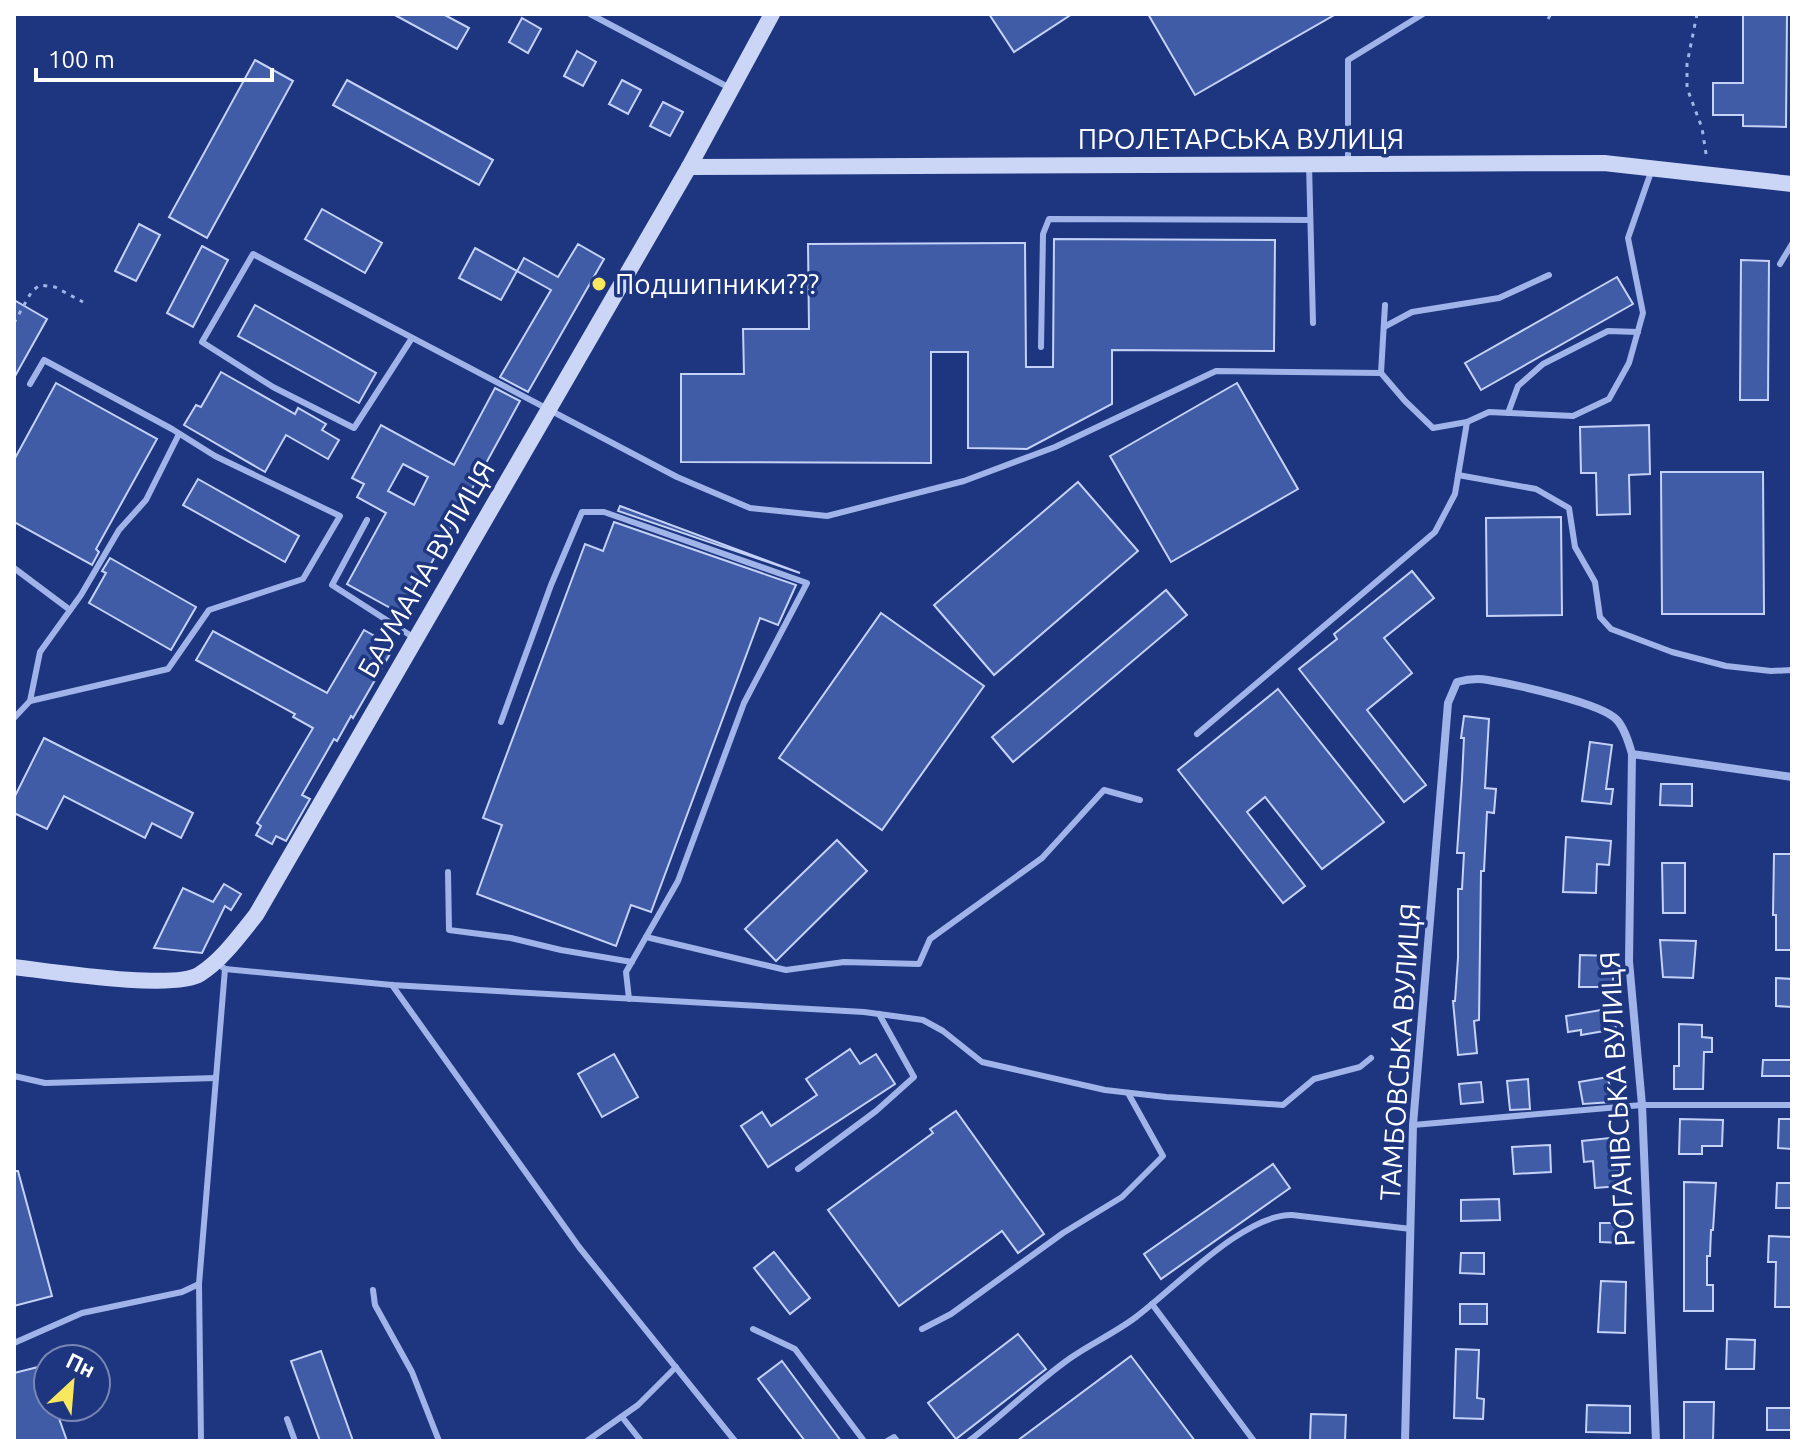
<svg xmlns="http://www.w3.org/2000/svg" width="1806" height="1455" font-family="Ubuntu,sans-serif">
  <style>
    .building { fill: #415ca7; stroke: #c4d2f7; stroke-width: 2; fill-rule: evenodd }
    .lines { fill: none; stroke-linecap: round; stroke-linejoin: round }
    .path { stroke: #a0b4e9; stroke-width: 3; stroke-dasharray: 4 6; stroke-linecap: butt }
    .lane { stroke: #a0b4e9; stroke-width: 6 }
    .street { stroke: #a0b4e9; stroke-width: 8 }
    .secondary { stroke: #cbd6f7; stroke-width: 16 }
    .poi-dot { fill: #f9e85e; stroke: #1d367f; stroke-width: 3 }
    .labels { text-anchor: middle; stroke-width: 7; stroke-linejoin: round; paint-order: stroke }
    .street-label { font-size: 28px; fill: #fff; stroke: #1d367f }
    .poi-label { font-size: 28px; fill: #fff; stroke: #1d367f; text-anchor: start }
  </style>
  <rect width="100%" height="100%" fill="#1d367f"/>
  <g class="building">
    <polygon points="393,14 443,14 469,28 457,49"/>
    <polygon points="989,14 1072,14 1014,52"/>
    <polygon points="1148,14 1336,14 1195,95"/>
    <polygon points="1743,14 1787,14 1786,127 1743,126 1743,115 1713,115 1713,83 1743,83"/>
    <polygon points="522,18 541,29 528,53 509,42"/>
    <polygon points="577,51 596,62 583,86 564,76"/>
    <polygon points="255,60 293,81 207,238 169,217"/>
    <polygon points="347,80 493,160 479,185 333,105"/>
    <polygon points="622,80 641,90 628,114 609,104"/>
    <polygon points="663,102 683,112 670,136 650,126"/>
    <polygon points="322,209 382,243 365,273 305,239"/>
    <polygon points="139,224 160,235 136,281 115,271"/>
    <polygon points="1054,239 1275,240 1274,351 1112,350 1112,404 1027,449 968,448 968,352 931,352 931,463 681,462 681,374 744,374 743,329 809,329 808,244 1025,243 1026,367 1053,367"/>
    <polygon points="578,244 604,259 528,392 500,377 551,290 517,271 524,258 558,277"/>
    <polygon points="202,246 228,260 193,327 167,313"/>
    <polygon points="475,248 517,271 501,300 459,278"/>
    <polygon points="1741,260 1769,261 1768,400 1740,400"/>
    <polygon points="1617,277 1633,304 1481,390 1465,363"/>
    <polygon points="14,300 47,319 14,378"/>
    <polygon points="255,305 376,373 359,403 238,336"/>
    <polygon points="221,372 295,414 298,408 326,424 322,430 339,440 328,459 286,435 265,472 184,425 196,405 201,407"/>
    <polygon points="56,383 157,439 96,549 99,552 92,565 14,522 14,460"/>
    <polygon points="1237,383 1298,489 1171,562 1110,456"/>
    <path d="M495 388 520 401 403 615 347 584 386 513 357 497 364 484 352 478 381 425 454 465ZM403 464 428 477 414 505 388 491Z"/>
    <polygon points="1649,425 1650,474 1629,475 1630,514 1597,515 1596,473 1581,473 1580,427"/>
    <polygon points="1661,472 1763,472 1764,614 1662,614"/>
    <polygon points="198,479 299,536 285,562 183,505"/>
    <polygon points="1078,482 1138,551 994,675 934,605"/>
    <polygon points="620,506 800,573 618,511"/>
    <polygon points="1561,517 1562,615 1487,616 1486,518"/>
    <polygon points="614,522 796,585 778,625 760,618 651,912 631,905 616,946 477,894 502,825 483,818 585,544 603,551"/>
    <polygon points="110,558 196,607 171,650 89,603 106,573 102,571"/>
    <polygon points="1412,571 1434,598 1384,638 1412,673 1367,710 1426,785 1404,802 1299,669 1337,639 1334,634"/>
    <polygon points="1166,590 1187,615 1013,762 992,737"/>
    <polygon points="881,613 984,686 882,830 779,758"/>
    <polygon points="364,630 394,647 353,718 351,716 337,741 334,739 302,795 310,799 286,841 276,836 272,844 256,835 261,826 257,823 313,728 293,717 295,714 196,660 213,631 327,693"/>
    <polygon points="1278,689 1384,822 1322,869 1265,797 1247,812 1305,886 1283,903 1178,770"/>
    <polygon points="1464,716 1489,719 1485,788 1496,789 1494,813 1487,812 1484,871 1481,871 1479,1020 1474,1021 1477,1053 1458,1055 1453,1001 1455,1001 1458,958 1458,889 1462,889 1464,853 1457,853 1462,779 1464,738 1461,738"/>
    <polygon points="44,738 193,813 181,838 152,823 145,838 64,796 47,829 14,813 14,798"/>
    <polygon points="1590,742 1612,745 1606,789 1613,789 1611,804 1582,801"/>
    <polygon points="1661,784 1692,784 1692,806 1660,805"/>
    <polygon points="1566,837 1611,841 1609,865 1597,864 1596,893 1563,892"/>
    <polygon points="837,840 867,871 776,961 745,929"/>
    <polygon points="1774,854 1792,854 1792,950 1776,950 1776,915 1773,915"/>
    <polygon points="1662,863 1685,863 1685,913 1663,913"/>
    <polygon points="224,884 241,894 231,910 225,906 202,953 154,948 183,888 213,902"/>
    <polygon points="1660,940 1696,941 1693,978 1663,977"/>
    <polygon points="1580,955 1613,956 1613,987 1579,987"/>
    <polygon points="1776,978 1792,979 1792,1007 1776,1006"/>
    <polygon points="1613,1008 1616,1029 1581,1035 1581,1030 1568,1032 1566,1016"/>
    <polygon points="1679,1024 1702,1025 1702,1037 1712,1038 1712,1052 1704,1052 1703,1089 1674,1089 1674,1066 1679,1066"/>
    <polygon points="850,1049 860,1064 876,1054 895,1084 768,1167 741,1126 762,1112 771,1126 817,1095 806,1079"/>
    <polygon points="614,1054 638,1097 602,1117 578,1074"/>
    <polygon points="1763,1060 1792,1060 1792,1076 1762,1076"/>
    <polygon points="1608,1077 1612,1102 1583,1104 1579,1082"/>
    <polygon points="1528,1079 1530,1109 1510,1110 1507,1081"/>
    <polygon points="1481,1082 1483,1102 1461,1104 1459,1084"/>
    <polygon points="956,1111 1044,1234 1018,1253 1002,1231 899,1306 828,1210 933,1133 930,1129"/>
    <polygon points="1680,1119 1723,1120 1722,1146 1702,1146 1702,1154 1679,1154"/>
    <polygon points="1779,1119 1792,1119 1792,1149 1778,1148"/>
    <polygon points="1619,1137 1620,1186 1595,1188 1593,1161 1584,1162 1582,1141"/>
    <polygon points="1550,1145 1551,1172 1514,1174 1512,1147"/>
    <polygon points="1273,1164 1290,1188 1161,1279 1144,1254"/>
    <polygon points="14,1171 18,1171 52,1296 14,1306"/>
    <polygon points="1684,1182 1716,1183 1713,1230 1711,1230 1710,1256 1707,1256 1707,1285 1713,1285 1713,1311 1684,1311"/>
    <polygon points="1777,1183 1792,1183 1792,1208 1776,1208"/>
    <polygon points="1499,1199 1500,1220 1461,1221 1461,1200"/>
    <polygon points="1600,1223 1623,1223 1622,1243 1600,1242"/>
    <polygon points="1769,1236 1792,1237 1792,1307 1775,1307 1776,1262 1768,1262"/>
    <polygon points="774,1252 810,1298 790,1314 754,1268"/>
    <polygon points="1461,1253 1484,1253 1484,1274 1460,1273"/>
    <polygon points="1601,1281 1626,1282 1625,1333 1598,1332"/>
    <rect x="1460" y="1304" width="27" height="20"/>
    <polygon points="1018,1334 1046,1369 956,1439 928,1403"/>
    <polygon points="1727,1339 1755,1340 1754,1369 1726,1369"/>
    <polygon points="1456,1349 1479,1350 1477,1398 1484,1399 1483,1419 1454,1418"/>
    <polygon points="321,1351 353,1441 320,1441 291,1361"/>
    <polygon points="1131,1356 1195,1441 1017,1441"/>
    <polygon points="782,1361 841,1441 805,1441 758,1379"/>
    <polygon points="42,1366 48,1385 48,1407 55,1407 67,1441 14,1441 14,1373"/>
    <polygon points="1684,1402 1714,1402 1713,1441 1684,1441"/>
    <polygon points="1587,1405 1630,1406 1630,1433 1586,1432"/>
    <rect x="1767" y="1408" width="25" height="22"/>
    <polygon points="1311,1414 1346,1415 1345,1441 1310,1441"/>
  </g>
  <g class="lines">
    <g class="path">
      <polyline points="1697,14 1687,64 1687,88 1702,128 1707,160"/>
      <polyline points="1548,19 1551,14"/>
      <polyline points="14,323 32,291 40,285 55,287 83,302"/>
    </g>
    <g class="lane">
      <polyline points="590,14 728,87"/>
      <polyline points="1309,164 1313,323"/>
      <polyline points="1348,164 1348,60 1423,14"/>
      <polyline points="1780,264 1792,244"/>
      <polyline points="1385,305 1381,373 1405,401 1433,428 1467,422 1489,412 1573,416 1609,399 1629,363 1643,313 1628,238 1651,172"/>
      <polyline points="1384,327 1412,312 1499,298 1549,275"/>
      <polyline points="412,338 354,428 273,387 202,342 253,254 677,477 750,508 827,516 964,481 1055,447 1216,371 1381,373"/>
      <polyline points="1041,347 1043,234 1049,219 1309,220"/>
      <polyline points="1508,413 1518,386 1543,364 1608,331 1638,332"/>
      <polyline points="1458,475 1536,489 1569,508 1575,547 1595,582 1600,617 1611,629 1672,652 1726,666 1771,671 1792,670"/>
      <polyline points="367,520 332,585 416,639"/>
      <polyline points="14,568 70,610"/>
      <polyline points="30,701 40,652 81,595 119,530 146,500 179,434"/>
      <polyline points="14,718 30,701 168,669 209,610 303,579 340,516 215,456 172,429 44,360 30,384"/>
      <polyline points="501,722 551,585 582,512 604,512 807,583 744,703 678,881 626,972 629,999"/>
      <polyline points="1197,734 1435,532 1455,494 1467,422"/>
      <polyline points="448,872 449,930 511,938 561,950 632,962"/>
      <polyline points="646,937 786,970 844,962 919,964 930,939 1042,858 1104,790 1140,800"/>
      <polyline points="217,963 225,969 392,985 864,1012 923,1020 943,1031 982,1062 1105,1090 1166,1097 1283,1105 1314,1079 1360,1067 1371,1058"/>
      <polyline points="392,985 579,1247 735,1441"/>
      <polyline points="14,1076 45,1083 216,1078"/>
      <polyline points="1413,1125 1642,1105 1792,1105"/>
      <polyline points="798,1169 876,1111 914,1077 879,1014"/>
      <polyline points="373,1290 375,1305 412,1372 439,1441"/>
      <polyline points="1152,1304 1254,1441"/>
      <polyline points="753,1329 795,1349 864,1441"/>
      <polyline points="922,1329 951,1314 1063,1233 1122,1197 1163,1156 1128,1093"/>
      <polyline points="14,1343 82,1313 182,1292 199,1284"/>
      <polyline points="622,1417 641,1441"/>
      <polyline points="287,1419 295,1441"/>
      <polyline points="201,1441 199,1284 225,969"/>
      <polyline points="587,1441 638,1405 676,1367"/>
      <polyline points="887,1441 894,1437 897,1441"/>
      <path d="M969 1441C1003 1415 1034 1384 1069 1359 1090 1344 1115 1333 1136 1317 1175 1288 1244 1214 1292 1215L1411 1229"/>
    </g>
    <g class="street">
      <polyline points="1632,754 1629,961 1642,1105 1656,1441"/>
      <path d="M1405 1441 1413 1125 1448 703 1457 682C1468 679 1477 678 1488 680 1513 684 1602 703 1617 720 1625 729 1629 743 1632 754L1792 777"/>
    </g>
    <g class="secondary">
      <polyline points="689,167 1604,163 1792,184"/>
      <path d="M14 967C49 971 175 991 200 974 222 960 239 936 256 915L689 167 772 14"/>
    </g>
  </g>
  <circle class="poi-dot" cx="599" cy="284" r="8"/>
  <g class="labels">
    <g class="street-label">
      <text x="1241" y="149">ПРОЛЕТАРСЬКА ВУЛИЦЯ</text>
      <text transform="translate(426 569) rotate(-60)" y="10">БАУМАНА ВУЛИЦЯ</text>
      <text transform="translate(1400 1052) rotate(-86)" y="10">ТАМБОВСЬКА ВУЛИЦЯ</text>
      <text transform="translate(1617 1099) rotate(-93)" y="10">РОГАЧІВСЬКА ВУЛИЦЯ</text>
    </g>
    <g class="poi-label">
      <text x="615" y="294">Подшипники???</text>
    </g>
  </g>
  <rect width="1806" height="1455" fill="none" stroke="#ffffff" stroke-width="32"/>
  <g transform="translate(72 1383) rotate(26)"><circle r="38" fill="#1d367f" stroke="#7786b2" stroke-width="2"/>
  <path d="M0-6L14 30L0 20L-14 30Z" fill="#f9e85e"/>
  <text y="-12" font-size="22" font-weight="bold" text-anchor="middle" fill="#ffffff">Пн</text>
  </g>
  <path d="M36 68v12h236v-12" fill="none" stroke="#ffffff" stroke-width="4"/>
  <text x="48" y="68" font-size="24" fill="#ffffff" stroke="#1d367f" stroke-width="6" paint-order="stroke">100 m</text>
</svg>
